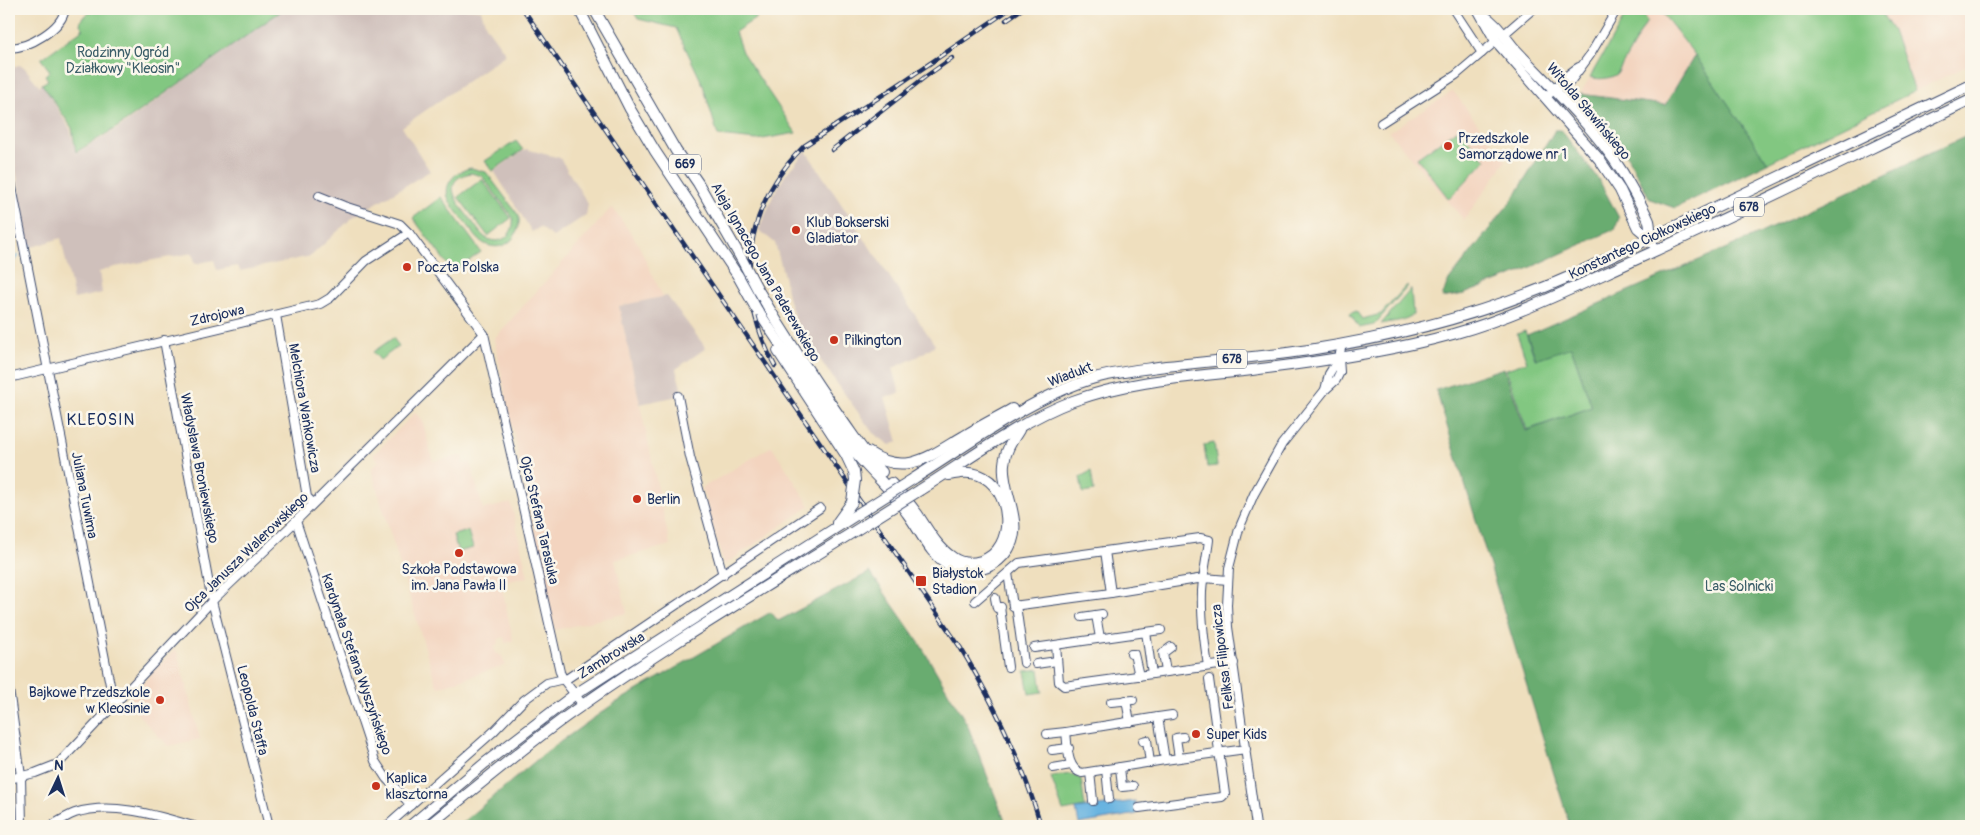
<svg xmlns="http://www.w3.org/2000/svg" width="1980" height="835" font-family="Pangolin,sans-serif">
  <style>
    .built { fill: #f3d4bf }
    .industrial { fill: #cfc0bb }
    .green { fill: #82c781; stroke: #4e7b70; fill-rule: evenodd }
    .forest { fill: #69ac6f; stroke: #426e66 }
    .water { fill: #67b3e0; stroke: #41719f }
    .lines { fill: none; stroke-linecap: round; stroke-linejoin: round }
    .stream { stroke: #67b3e0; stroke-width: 2.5 }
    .minor-casing { stroke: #3b496c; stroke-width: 10 }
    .major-casing { stroke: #3b496c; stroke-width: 12 }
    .minor { stroke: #fff; stroke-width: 8 }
    .major { stroke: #fff; stroke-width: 10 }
    .rail-casing { stroke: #1b2f5e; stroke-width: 4.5 }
    .rail { stroke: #fbf7ec; stroke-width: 2.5; stroke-dasharray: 8; stroke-linecap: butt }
    .major-bridge-casing { stroke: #3b496c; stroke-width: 12; stroke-linecap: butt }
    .major-bridge { stroke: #fff; stroke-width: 10 }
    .poi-dot { fill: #c8321e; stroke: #fbf7ec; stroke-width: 2 }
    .labels { text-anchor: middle; stroke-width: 5; stroke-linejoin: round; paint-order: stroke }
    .shield { fill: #fbf7ec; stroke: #5e6b89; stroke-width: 1 }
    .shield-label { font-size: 12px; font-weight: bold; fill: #1b2f5e }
    .park-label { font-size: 14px; fill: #3a5d68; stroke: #fbf7ec }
    .street-label { font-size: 14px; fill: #1b2f5e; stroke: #fbf7ec }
    .poi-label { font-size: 14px; fill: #1b2f5e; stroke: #fbf7ec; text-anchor: start }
    .quarter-label { font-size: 16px; letter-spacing: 1px; fill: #1b2f5e; stroke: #fbf7ec }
  </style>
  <rect width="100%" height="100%" fill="#fbf7ec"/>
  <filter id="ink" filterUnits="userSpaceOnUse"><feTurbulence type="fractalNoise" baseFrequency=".02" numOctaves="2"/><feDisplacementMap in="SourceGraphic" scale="10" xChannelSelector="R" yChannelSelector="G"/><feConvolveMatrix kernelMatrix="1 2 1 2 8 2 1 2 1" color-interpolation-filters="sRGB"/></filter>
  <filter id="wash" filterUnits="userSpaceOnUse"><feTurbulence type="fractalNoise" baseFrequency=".0096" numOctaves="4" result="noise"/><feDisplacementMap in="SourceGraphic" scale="20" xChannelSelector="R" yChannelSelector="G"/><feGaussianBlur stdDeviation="1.12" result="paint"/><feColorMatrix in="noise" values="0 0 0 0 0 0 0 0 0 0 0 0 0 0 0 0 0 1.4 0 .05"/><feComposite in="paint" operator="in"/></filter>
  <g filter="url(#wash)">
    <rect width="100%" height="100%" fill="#efdfbe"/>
    <g class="built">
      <polygon points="1638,9 1659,9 1695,55 1665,105 1580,94 1590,77 1594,79 1612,77 1617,74 1647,21"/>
      <polygon points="1879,9 1971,9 1971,64 1915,91 1893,31"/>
      <polygon points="1453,91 1506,161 1464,220 1389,132"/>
      <polygon points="612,207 637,242 663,297 619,306 670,545 615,560 627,613 555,630 494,339"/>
      <polygon points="415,413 422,419 433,461 462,456 464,463 470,462 483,509 511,503 528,577 501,583 513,641 505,643 504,637 498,639 497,645 494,648 496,653 502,656 505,665 439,687 436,684 371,469 379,461 373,455"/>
      <polygon points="772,446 810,506 724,565 702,488"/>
      <polygon points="176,648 200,739 168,746 129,705 131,696"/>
    </g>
    <g class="industrial">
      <polygon points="284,9 471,9 481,10 486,26 506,54 402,127 430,171 353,217 311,256 240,271 238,266 217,270 214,260 195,264 193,253 115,267 99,272 102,293 74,299 61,238 29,248 9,129 9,68 19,65 24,67 39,86 42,84 70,129 76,153 120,127"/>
      <polygon points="526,149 560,158 588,204 586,215 553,237 540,227 532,232 494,171"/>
      <polygon points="806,151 935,345 919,356 893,368 900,393 885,397 898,442 890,445 873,433 800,332 789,301 784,276 775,243 759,230 773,196 786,174"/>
      <polygon points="667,296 706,348 676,369 683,395 640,404 619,306"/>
    </g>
    <g class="green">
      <polygon points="95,9 284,9 119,126 76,152 72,128 42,84 48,80 45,75 50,71 41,59 83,29 80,24 82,18"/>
      <polygon points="632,9 770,9 735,32 742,52 796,133 757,140 718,136 703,85 676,28 638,19"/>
      <path d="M1629 9H1638L1647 21 1617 74C1610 79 1598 80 1590 77Z"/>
      <polygon points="1659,9 1879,9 1893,31 1915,91 1768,163 1695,55"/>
      <polygon points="1458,129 1486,160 1449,199 1417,158"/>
      <polygon points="516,141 523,150 492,171 485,161"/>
      <path d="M471 168 486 172 519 216C521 235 506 254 485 244 477 240 472 231 467 224 461 217 454 210 450 202 441 185 455 171 471 168ZM471 173 482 176 513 218C515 233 502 247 486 238 480 234 476 226 471 220 460 206 437 180 471 173Z"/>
      <polygon points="482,179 511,218 488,236 458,197"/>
      <polygon points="441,197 481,252 453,272 413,218"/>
      <polygon points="1407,285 1408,286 1374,325 1359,328 1350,314 1356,311 1362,319 1381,314"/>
      <polygon points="1411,289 1413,315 1403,320 1381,324"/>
      <polygon points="1525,331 1535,359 1571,347 1592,407 1527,430 1506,369 1527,362 1517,334"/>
      <polygon points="393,338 399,346 380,360 373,352"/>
      <polygon points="1214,443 1217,466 1207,467 1204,445"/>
      <polygon points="1091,471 1094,491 1083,493 1080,477"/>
      <polygon points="468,531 473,548 458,552 453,535"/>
      <polygon points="1039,669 1042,692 1029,694 1025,671"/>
      <polygon points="1070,774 1081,779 1085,807 1063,811 1051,777"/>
    </g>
    <g class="forest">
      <polygon points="1695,55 1768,163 1675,208 1650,199 1628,158 1580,101 1580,94 1665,105"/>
      <polygon points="1555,130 1561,130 1599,180 1619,218 1615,229 1514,275 1464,294 1442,298 1447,283 1515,196"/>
      <polygon points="1971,134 1971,826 1570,826 1436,390 1504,368 1526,431 1592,407 1571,347 1536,359 1527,335 1752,237"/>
      <polygon points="870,572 920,644 967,724 1007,826 458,826 546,752 612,705 771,612 778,621"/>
    </g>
    <polygon class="water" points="1135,801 1137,814 1079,824 1076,809"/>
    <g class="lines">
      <g class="stream">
        <polyline points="29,246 30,245"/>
        <polyline points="9,265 18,256"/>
      </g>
    </g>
  </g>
  <g filter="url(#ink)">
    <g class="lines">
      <g class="minor-casing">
        <g id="minor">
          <polyline points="1453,9 1482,53"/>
          <polyline points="1503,35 1533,9"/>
          <path d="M9 48C28 48 62 29 65 9"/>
          <polyline points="1555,89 1570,82 1590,55 1617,9"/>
          <path d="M1546 97C1558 87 1565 74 1579 67"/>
          <polyline points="1381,123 1456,75 1496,41"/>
          <polyline points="9,172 114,705"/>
          <polyline points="319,196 344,206 400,224 409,233"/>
          <polyline points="276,315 307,497 313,503"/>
          <polyline points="164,340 212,601 269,826"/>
          <polyline points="9,378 320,304 330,298 366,261 409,233 484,334 560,672 563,679 583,705"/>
          <polyline points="1325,390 1329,374 1339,358"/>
          <polyline points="678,396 690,457 723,575"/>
          <polyline points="296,521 375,761 386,778 411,805"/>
          <polyline points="1008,573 1013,606 1111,593"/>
          <polyline points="995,598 997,608 1001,607"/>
          <polyline points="975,601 1019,563 1105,551"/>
          <polyline points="1016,605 1024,663"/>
          <polyline points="1000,607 1008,667"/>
          <polyline points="1096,615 1100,638"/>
          <polyline points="1082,617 1102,614"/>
          <polyline points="1146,632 1161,630"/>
          <polyline points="1056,645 1059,682 1064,686 1152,674"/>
          <polyline points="1034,648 1146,632 1152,674 1234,663"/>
          <polyline points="1131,654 1134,654 1139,676"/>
          <polyline points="1036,664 1057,661"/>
          <path d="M1208 666C1204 641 1201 617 1202 591 1203 574 1207 557 1209 540L1200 538 1105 551 1111 593 1204 578 1228 580"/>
          <polyline points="1166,672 1163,653 1171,647"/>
          <polyline points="9,689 21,776 22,826"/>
          <polyline points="1126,700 1130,722"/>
          <polyline points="1111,702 1133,700"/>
          <polyline points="1158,717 1172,715"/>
          <polyline points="1047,734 1066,732"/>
          <polyline points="1143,741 1147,740 1150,763"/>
          <polyline points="1052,750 1069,748"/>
          <polyline points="1179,758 1176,738 1183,737"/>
          <path d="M1165 760 1082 773C1066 769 1068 745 1066 732L1158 717 1165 760 1246 749"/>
          <polyline points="1120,767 1122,787 1133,786"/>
          <polyline points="1053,768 1071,765"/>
          <polyline points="1106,769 1109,799"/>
          <polyline points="1090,772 1093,801"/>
          <polyline points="9,779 35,773 58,764 212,601 296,521 484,334"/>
          <polyline points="1139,808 1222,797 1225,794 1209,679"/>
          <path d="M51 826C59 821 67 816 75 813 113 801 158 816 194 826"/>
          <polyline points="387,826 493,732 524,700 547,683 568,678 820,508"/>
          <polyline points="1256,826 1228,627 1227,605 1229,568 1239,529 1254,494 1282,444 1325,390 1336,380 1340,372 1339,358 1342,344"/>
        </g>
      </g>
      <g class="major-casing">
        <g id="major">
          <polyline points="579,9 630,109 655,151 738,276"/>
          <polyline points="594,9 676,151 698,183 741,258"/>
          <polyline points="1478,9 1496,41 1599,159 1620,190 1638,228 1650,238"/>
          <path d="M1483 15C1496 23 1504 36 1514 48 1555 92 1602 133 1631 187 1637 198 1644 209 1649 221 1651 228 1649 236 1652 243"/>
          <path d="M758 290C784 334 812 377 842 420 855 438 866 456 882 472"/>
          <path d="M757 310C789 356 819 405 853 450 861 461 872 471 881 481 891 491 899 502 907 513 920 530 930 555 949 566 968 576 991 570 1004 555 1029 526 1001 495 1004 464 1005 451 1012 441 1019 430"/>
          <polyline points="778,351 846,455 854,472 855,480"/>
          <path d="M868 452C906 478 931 455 964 436 980 426 996 418 1012 409"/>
          <path d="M913 479C967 445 1028 400 1088 380 1113 372 1139 370 1166 366 1213 361 1261 357 1309 350 1399 336 1488 313 1571 276L1971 85"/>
          <path d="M891 483C901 493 910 504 918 515 928 530 937 547 952 557 960 563 971 564 981 561 1018 549 1012 487 979 475 969 471 959 473 949 475"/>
          <path d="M920 490C968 460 1020 421 1073 401 1130 380 1191 377 1252 370 1319 362 1388 352 1453 334 1517 316 1577 286 1637 259 1750 208 1860 153 1971 100"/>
          <polyline points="837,523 852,502"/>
          <polyline points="410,826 485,763 574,695 859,513"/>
          <path d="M428 826C474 789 519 751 567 716 663 647 766 587 866 524"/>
        </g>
      </g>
      <use href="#minor" class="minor"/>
      <use href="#major" class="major"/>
      <g class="rail-casing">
        <g id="rail">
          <path d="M523 9 960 647C994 703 1023 763 1041 826"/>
          <polyline points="1006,20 1022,9"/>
          <polyline points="832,150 925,77 952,58"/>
          <path d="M775 366C734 290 742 208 804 146L901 83 1010 9"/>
        </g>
      </g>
      <use href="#rail" class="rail"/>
      <g class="major-bridge-casing">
        <g id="major-bridge">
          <polyline points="741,258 758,290"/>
          <polyline points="738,276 757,310"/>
          <polyline points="852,502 855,480"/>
          <polyline points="859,513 913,479"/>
          <polyline points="866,524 920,490"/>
        </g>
      </g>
      <use href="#major-bridge" class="major-bridge"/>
    </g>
  </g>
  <g class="poi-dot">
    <circle cx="1448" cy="146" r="5"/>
    <circle cx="796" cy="230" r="5"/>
    <circle cx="407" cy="267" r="5"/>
    <circle cx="834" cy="340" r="5"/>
    <circle cx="637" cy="499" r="5"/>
    <circle cx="459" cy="553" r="5"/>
    <rect x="915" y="575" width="12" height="12" rx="2.5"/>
    <circle cx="160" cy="700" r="5"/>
    <circle cx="1196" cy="734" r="5"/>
    <circle cx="376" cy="786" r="5"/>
  </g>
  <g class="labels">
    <g class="shield">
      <rect x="669" y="154.5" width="32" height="19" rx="4"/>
      <rect x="1734" y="197.5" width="30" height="19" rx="4"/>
      <rect x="1217" y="349.5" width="30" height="19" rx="4"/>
    </g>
    <g class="shield-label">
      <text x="685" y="168">669</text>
      <text x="1749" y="211">678</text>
      <text x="1232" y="363">678</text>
    </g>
    <g class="park-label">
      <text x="123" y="57">Rodzinny Ogród<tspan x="123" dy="16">Działkowy "Kleosin"</tspan></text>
      <text x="1739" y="591">Las Solnicki</text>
    </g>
    <g class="street-label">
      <text transform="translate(1589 111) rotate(50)" y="5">Witolda Sławińskiego</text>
      <text transform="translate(1642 241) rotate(-25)" y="5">Konstantego Ciołkowskiego</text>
      <text transform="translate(766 272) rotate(60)" y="5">Aleja Ignacego Jana Paderewskiego</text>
      <text transform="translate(217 315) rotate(-13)" y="5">Zdrojowa</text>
      <text transform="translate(1070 374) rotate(-21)" y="5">Wiadukt</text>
      <text transform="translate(305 408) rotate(80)" y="5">Melchiora Wańkowicza</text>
      <text transform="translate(200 468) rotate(79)" y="5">Władysława Broniewskiego</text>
      <text transform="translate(85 495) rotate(79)" y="5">Juliana Tuwima</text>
      <text transform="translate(540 520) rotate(77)" y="5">Ojca Stefana Tarasiuka</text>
      <text transform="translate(246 552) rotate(-44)" y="5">Ojca Janusza Walerowskiego</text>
      <text transform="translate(611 655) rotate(-32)" y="5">Zambrowska</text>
      <text transform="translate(1222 657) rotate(-97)" y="5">Feliksa Filipowicza</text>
      <text transform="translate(357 664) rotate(71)" y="5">Kardynała Stefana Wyszyńskiego</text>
      <text transform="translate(253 710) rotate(76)" y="5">Leopolda Staffa</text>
    </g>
    <g class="poi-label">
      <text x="1458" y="143">Przedszkole<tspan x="1458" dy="16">Samorządowe nr 1</tspan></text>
      <text x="806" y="227">Klub Bokserski<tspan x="806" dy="16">Gladiator</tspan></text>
      <text x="417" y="272">Poczta Polska</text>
      <text x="844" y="345">Pilkington</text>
      <text x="647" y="504">Berlin</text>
      <text x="459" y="574" text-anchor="middle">Szkoła Podstawowa<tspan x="459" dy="16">im. Jana Pawła II</tspan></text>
      <text x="932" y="578">Białystok<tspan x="932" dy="16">Stadion</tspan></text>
      <text x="150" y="697" text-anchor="end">Bajkowe Przedszkole<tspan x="150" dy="16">w Kleosinie</tspan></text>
      <text x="1206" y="739">Super Kids</text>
      <text x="386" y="783">Kaplica<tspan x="386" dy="16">klasztorna</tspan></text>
    </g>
    <g class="quarter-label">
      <text x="101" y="425">KLEOSIN</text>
    </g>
  </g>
  <rect width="1980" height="835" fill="none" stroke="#fbf7ec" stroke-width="30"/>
  <g transform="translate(58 778) rotate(4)" stroke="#fbf7ec" stroke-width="4" paint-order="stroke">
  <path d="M0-4L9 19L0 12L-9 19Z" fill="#1b2f5e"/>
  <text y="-8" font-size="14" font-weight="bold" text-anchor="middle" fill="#1b2f5e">N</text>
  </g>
</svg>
